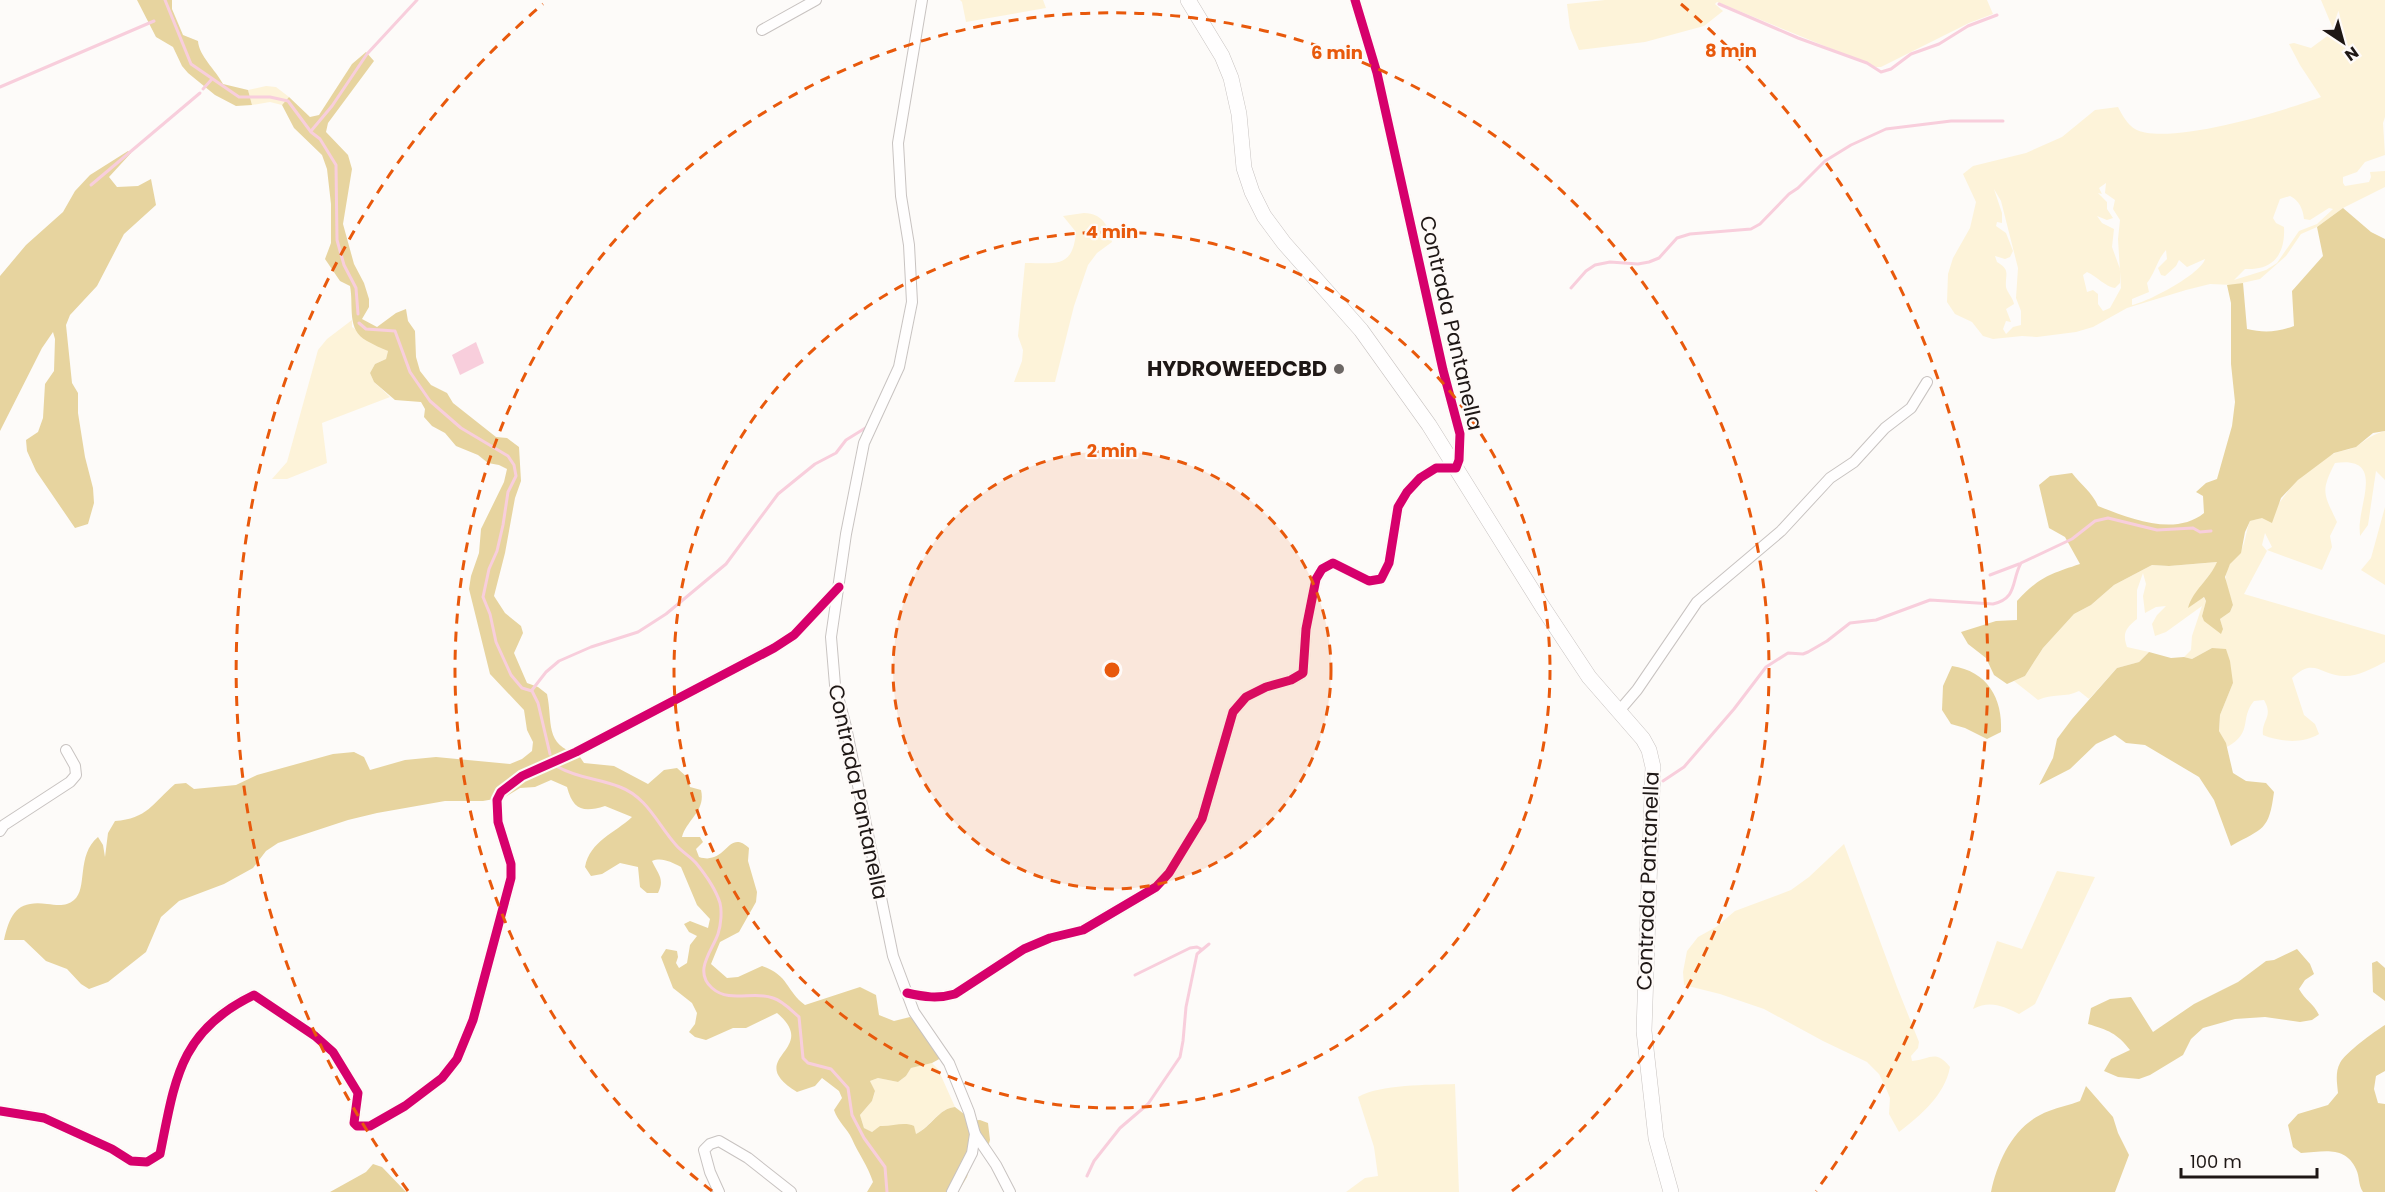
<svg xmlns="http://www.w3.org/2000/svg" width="2385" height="1192" font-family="Poppins,sans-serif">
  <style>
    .green { fill: #fdf3d9; fill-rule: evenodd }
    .forest { fill: #e7d49f }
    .water { fill: #f8cedc }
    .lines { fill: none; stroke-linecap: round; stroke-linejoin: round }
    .stream { stroke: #f8cedc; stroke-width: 3 }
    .street-casing { stroke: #c8c3c1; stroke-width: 12 }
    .secondary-casing { stroke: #c8c3c1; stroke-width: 16 }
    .street { stroke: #fffefe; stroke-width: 10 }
    .secondary { stroke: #fffefe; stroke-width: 15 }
    .cycleway-casing { stroke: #fefaf8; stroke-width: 13 }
    .cycleway { stroke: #d6006c; stroke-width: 9 }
    .ring { fill: none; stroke: #e8590c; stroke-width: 3; stroke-dasharray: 10 8 }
    .poi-dot { fill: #6c6765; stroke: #fefaf8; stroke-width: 2 }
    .labels { text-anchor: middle; stroke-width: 4.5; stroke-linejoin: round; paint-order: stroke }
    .street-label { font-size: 21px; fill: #1e1715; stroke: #fefaf8 }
    .poi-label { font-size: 21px; font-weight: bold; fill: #1e1715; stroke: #fefaf8; text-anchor: end }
    .centre { fill: #e8590c; stroke: #fefaf8; stroke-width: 3 }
    .ring-label { font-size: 18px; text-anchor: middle; font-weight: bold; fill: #e8590c; stroke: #fefaf8; stroke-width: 4.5; stroke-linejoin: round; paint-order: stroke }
  </style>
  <rect width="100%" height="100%" fill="#fdfbf9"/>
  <g class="green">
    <polygon points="960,0 1043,0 1046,8 966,22 962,2"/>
    <polygon points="1605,0 1987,0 1993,14 1969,23 1881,67 1876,67 1717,2 1715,4 1723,11 1704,26 1645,42 1579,50 1570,28 1567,4"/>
    <path d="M2321 0H2385V117L2383 123 2385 155 2365 162 2357 172 2343 177V183L2345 186 2369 182 2371 177 2370 172 2385 171V187L2343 208 2317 227 2301 234 2286 256 2260 279 2233 285 2210 284 2186 290 2127 308 2093 327 2076 332 2037 337 2022 336 1993 339 1983 336 1972 322 1955 314 1947 302 1948 274 1953 258 1970 228 1976 202 1963 174 1973 166 2026 153 2062 137 2095 110 2118 107C2122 115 2128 125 2135 129 2166 147 2287 110 2321 97L2300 65 2289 44 2294 43 2311 48 2334 31ZM2106 183 2105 193 2115 200 2113 209 2120 220 2118 239 2121 288 2110 308 2103 311 2098 304V294L2093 290 2087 292 2083 275 2087 272C2096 276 2106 287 2115 288L2120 283V269L2112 247 2114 229 2102 223 2097 216 2107 220 2113 218 2107 209V202L2098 193 2102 194 2099 188ZM1994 189 2001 201 2018 268 2016 298 2021 311V325L2013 327 2006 334 2003 329 2006 321 2011 322 2006 309 2014 304C2013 298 2007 292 2006 287 2005 274 2011 270 1997 262L1995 256 2005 259 2010 257 2013 251 2006 233 1996 226 1997 222 2002 223V213ZM2290 196C2299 200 2303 209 2304 219L2310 220 2329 208 2333 209 2317 224 2299 231 2277 263 2266 270 2234 280 2245 269C2250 269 2255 269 2259 268 2280 264 2285 245 2284 227L2276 223 2273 218 2280 199ZM2166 250 2167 259 2158 268 2161 275 2165 276 2176 266 2179 260 2187 267 2205 259C2201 274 2148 302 2132 305V299L2149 292 2147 283C2155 273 2157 260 2166 250Z"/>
    <polygon points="266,86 276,87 289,97 282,105 270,102 252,105 248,90"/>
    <path d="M1084 213C1103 214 1108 225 1112 242L1097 253 1088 265 1074 306 1055 382H1014L1022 361 1023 350 1018 336 1025 263C1055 263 1073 269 1076 232L1063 216Z"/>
    <polygon points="352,320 352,327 388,351 386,359 375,364 370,373 374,382 390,397 322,423 327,463 287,479 272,479 287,462 318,350 327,339"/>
    <path d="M2385 431V480L2376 471 2368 525 2360 536C2360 532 2359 526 2360 522 2362 497 2382 456 2335 463 2320 492 2324 494 2337 522L2330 536 2332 547 2322 570 2267 550 2272 547 2265 533 2262 545 2267 551 2244 594 2385 635V662C2373 668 2359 676 2345 676 2321 676 2314 656 2292 678L2304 715 2315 724 2319 734C2303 744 2280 742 2263 735 2261 720 2274 717 2264 700L2254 701C2239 719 2254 732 2227 747L2219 731 2220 715 2233 683 2212 648 2192 659 2184 657 2191 650 2192 636 2202 606 2166 632 2155 636 2152 624 2157 615 2166 606 2156 607 2145 613 2143 596 2146 584 2143 573 2137 590V619C2126 628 2122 633 2127 647L2149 652 2139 662 2117 668 2089 699 2079 691C2066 698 2052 693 2038 700L2014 681 2025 676 2043 648 2074 614 2091 605 2114 585 2152 565 2169 566 2218 562C2210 577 2197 586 2195 603L2203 597 2206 601 2202 616 2223 629 2220 619 2230 612 2233 605C2229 591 2221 578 2230 564 2234 558 2239 555 2242 548 2246 540 2246 530 2250 521 2277 516 2280 497 2298 480 2307 471 2323 458 2335 453 2342 450 2351 450 2357 446 2367 439 2373 434 2385 431Z"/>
    <polygon points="2385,507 2385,585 2361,570 2371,558"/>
    <path d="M1844 844 1897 987 1919 1042 1918 1048 1911 1056 1912 1061C1930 1059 1936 1049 1950 1067 1945 1095 1920 1116 1899 1132L1889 1114 1890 1098 1885 1086 1879 1074 1867 1062 1823 1041 1764 1009 1720 994 1684 985 1683 972 1687 951 1698 937 1716 927 1735 911 1791 890 1809 877Z"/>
    <path d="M2057 871 2095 877 2035 1004 2019 1014C2003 1006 1990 1000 1973 1009L1997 941 2022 949Z"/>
    <path d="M932 1063 938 1069 955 1107C939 1108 930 1127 916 1134 901 1128 886 1121 872 1132L864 1128 860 1115 872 1101 875 1092 870 1081 878 1078 898 1082 906 1076 911 1068Z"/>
    <path d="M1455 1084 1459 1192H1346L1365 1178 1378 1176 1374 1147 1358 1097C1380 1084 1429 1085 1455 1084Z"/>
  </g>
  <g class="forest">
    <path d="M137 0H172V9L183 35 198 41C199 56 215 69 223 84L248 90 252 105 236 106 215 95 188 73 182 66 173 47 156 37Z"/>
    <path d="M366 52 374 61 328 123 326 132 348 155 352 169 343 224 354 264 364 283 369 299V307L362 319 377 327 396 313 406 309 408 321 415 331 416 357 420 371 431 385 447 393 453 403 496 437 507 438 519 447 521 481 515 498 505 553 494 596 505 613 521 626 523 633 514 653 527 683 538 687 547 694C553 722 544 745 578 754L584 763 614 766 648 784 664 770 677 768 688 778 690 787 701 790C706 811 687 819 682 837H700L703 842 696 849 699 857C727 866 727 828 749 848L748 861 757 892 756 902 739 932 720 942 711 964 727 978 738 977 762 966C789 975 786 991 805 1005L860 987 876 995 879 1015 894 1021 910 1017 917 1022 943 1057 932 1063 911 1068 906 1076 898 1082 878 1078 870 1081 875 1091 872 1101 860 1115 864 1128 872 1132 880 1126C891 1127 904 1121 914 1126L916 1134C931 1127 939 1108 955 1107L964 1114 966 1121 980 1120 988 1123 990 1140 988 1147 977 1144 967 1177 958 1192H867L873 1182C868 1166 858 1153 852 1139 847 1128 838 1122 834 1110L842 1098 839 1091 822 1078 815 1086 797 1092C741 1057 822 1051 777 1013L746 1028H733L706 1040 695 1037 689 1032 695 1024 697 1013 692 1003 673 988 661 957 666 949 677 951 678 957 676 963 679 968 687 963 690 945 697 936 689 932 684 924 690 921 708 928 710 919 697 905 681 867C671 862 662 857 652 861 658 874 665 879 658 893H647L640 887 638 867 620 863 602 874 591 876 585 867C590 841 615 833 632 817L605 806C583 813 573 810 567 787L551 780 535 787 520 788 505 797 483 801H445L377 813 348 820 278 843 266 851 253 868 224 884 179 901 161 917 146 952 108 982 89 989 81 984 67 969 46 961 24 940H4C10 914 17 900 47 904 57 905 66 907 74 900 88 889 76 855 98 837L103 845 105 857 108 833 115 821C147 819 153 803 175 784L186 783 194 789 236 785 257 775 333 754 354 752 364 757 370 770 405 760 436 757 510 764 522 759 532 751 533 742 527 730 524 710 490 674 469 589 471 576 479 553 481 529 504 482 507 469 499 465 488 463 478 455 456 446 445 433 432 426 424 417 425 409 421 402 395 400 374 382 370 373 375 364 386 359 388 351C381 348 374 345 367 341 346 330 354 306 350 286L340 281 325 259 331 243V204L327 169 322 155 294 128 282 105 289 97 310 117 319 115 352 64Z"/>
    <polygon points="128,151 131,153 109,177 117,187 138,186 151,179 156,205 124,234 97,286 70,315 66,325 72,383 78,393 78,413 85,457 93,488 94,503 88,524 75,528 36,471 27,451 26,440 38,432 43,418 45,384 54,371 55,339 53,332 42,348 0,431 0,276 26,245 63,212 75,191 90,175"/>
    <path d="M2343 208 2371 232 2385 239V431L2373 433 2356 447 2334 453 2298 480 2281 498 2272 523 2262 518 2250 521 2245 532 2241 553 2230 564 2225 577 2233 605 2230 612 2220 619 2223 629 2221 634 2204 621 2202 616 2206 601 2204 597 2188 608C2193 590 2210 579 2217 562L2169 566 2152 565 2114 585 2091 605 2074 614 2043 648 2025 676 2007 684 1994 675 1986 658 1968 644 1961 632 1996 621 2017 620V601C2039 577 2050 574 2080 564L2065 537 2049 528 2039 485 2050 476 2072 473C2081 485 2092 492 2098 506 2128 518 2175 537 2204 513L2203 496 2196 492 2206 483 2217 479 2232 426 2235 402 2231 364V303L2227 285 2243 283 2247 329C2264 333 2278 332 2294 326L2292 291 2323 256 2317 227Z"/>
    <path d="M2212 648 2226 649 2230 661 2233 683 2220 715 2219 731 2226 743 2233 773 2246 781 2266 783 2274 792C2269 831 2263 828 2231 846L2214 800 2199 777 2145 745 2126 743 2115 735 2096 744 2070 769 2039 785 2053 758 2057 739 2072 719 2117 668 2139 662 2149 652 2171 658 2184 657 2192 659Z"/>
    <path d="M1952 666C1987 671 2003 698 2001 732L1987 739 1965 728 1951 724 1942 710 1943 686Z"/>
    <path d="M2297 949 2310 964 2314 974 2305 980 2299 989C2305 1000 2314 1004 2319 1015L2312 1020 2300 1022 2265 1017 2235 1019 2203 1028 2191 1039 2183 1055 2150 1075 2139 1079 2118 1077 2104 1071 2111 1059 2130 1050C2117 1033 2108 1030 2088 1024L2091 1008 2110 999 2131 997 2153 1032 2194 1004 2238 982 2266 961 2274 960Z"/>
    <polygon points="2377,961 2385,968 2385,1001 2373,992 2372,963"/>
    <path d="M2385 1025V1071L2376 1076 2374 1089 2378 1103 2385 1104V1192H2363C2358 1185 2360 1177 2356 1169 2345 1145 2323 1152 2301 1153L2293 1147 2288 1125 2298 1114 2328 1105 2338 1093C2337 1083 2335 1072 2340 1063 2345 1053 2375 1031 2385 1025Z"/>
    <path d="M2086 1086 2113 1117 2118 1133 2129 1155 2115 1192H1991C1998 1159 2015 1123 2049 1111 2059 1107 2070 1105 2080 1101Z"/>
    <polygon points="373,1164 382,1167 406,1192 330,1192 366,1172"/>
  </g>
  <polygon class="water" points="476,342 484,363 460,375 452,355"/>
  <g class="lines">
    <g class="stream">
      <polyline points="165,0 191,64 239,97 270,97 288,101 311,132 320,139 336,165 337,240 344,265 356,288 358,314"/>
      <polyline points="1719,4 1798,38 1867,63 1881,72 1891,69 1911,54 1939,44 1968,26 1997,15"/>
      <polyline points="0,87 154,21"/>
      <polyline points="203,89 212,79"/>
      <polyline points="311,131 332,106 367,54 417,0"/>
      <polyline points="91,185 200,93"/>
      <polyline points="1571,288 1586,271 1595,265 1610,262 1638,264 1649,262 1659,258 1677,238 1690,234 1751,229 1760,224 1789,194 1798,188 1825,161 1851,145 1886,129 1951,121 2003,121"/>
      <polyline points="359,323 366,329 395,331 410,372 430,401 461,428 508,456 514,465 516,476 508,492 503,525 497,551 489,569 483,597 490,614 496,642 511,675 522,688 532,691 538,703 550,754"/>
      <polyline points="1990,575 2019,564"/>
      <polyline points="532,690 546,672 559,661 591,647 638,632 666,614 726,564 778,494 815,464 836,453 846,440 867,427"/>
      <path d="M556 766C579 779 598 778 620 787 647 797 658 825 676 845 682 852 691 857 696 863 705 874 716 890 720 903 722 911 721 925 718 934 712 951 693 971 712 988 730 1004 754 990 773 998 783 1001 791 1010 799 1017L803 1058 808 1063 831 1069 848 1088 852 1115 864 1138 885 1167 887 1192"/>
      <path d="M1663 781 1684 767 1734 709 1766 667 1788 653 1803 654 1808 652 1827 641 1850 623 1876 620 1930 600 1993 604C2018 598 2011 581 2021 563L2072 539 2095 521 2108 518 2157 530 2193 528 2200 532 2211 531"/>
      <polyline points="1135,975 1190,948 1197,947 1201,949"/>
      <polyline points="1087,1176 1094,1161 1120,1128 1148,1104 1180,1057 1183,1041 1186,1007 1197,954 1209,944"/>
    </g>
    <g class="street-casing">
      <g id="street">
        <polyline points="922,0 898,143 901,196 909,245 912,302 899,367 864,443 846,534 831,637 835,685 846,727 893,956 914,1012 949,1063 969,1112 975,1134 972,1153 952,1192"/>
        <polyline points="762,30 816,0"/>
        <polyline points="1619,711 1637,690 1697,602 1781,531 1830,478 1854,462 1885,428 1911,408 1927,382"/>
        <polyline points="0,831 4,825 70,782 76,775 75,766 66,750"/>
        <path d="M907 993C924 997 938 999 955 994L1024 949 1050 938 1083 930 1156 887 1169 873 1202 819 1233 712 1246 697 1266 687 1291 680 1303 673 1306 629 1316 579 1322 569 1333 563 1369 581 1381 579 1389 563 1398 507 1407 492 1420 478 1436 468H1456L1459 460 1460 434 1443 370 1377 73 1355 0"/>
        <path d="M0 1111 44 1118 112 1149 131 1161 147 1162 160 1154C175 1080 179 1031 254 995L315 1036 333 1052 358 1093 354 1123 357 1126H370L405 1106 442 1078 457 1059 473 1020 511 878V864L498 822 497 800 501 792 522 776 576 752 774 648 794 635 839 587"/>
        <polyline points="975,1134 996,1165 1010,1192"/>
        <polyline points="719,1192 710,1172 704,1150 710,1144 719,1141 748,1158 791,1192"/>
      </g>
    </g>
    <g class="secondary-casing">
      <polyline id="secondary" points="1188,0 1222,56 1231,78 1239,114 1244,168 1252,192 1264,216 1284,243 1361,330 1429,425 1542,606 1589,677 1643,739 1649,750 1653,767 1644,1031 1656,1138 1671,1192"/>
    </g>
    <use href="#street" class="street"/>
    <use href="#secondary" class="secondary"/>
    <g class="cycleway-casing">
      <g id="cycleway">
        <path d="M907 993C924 997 938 999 955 994L1024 949 1050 938 1083 930 1156 887 1169 873 1202 819 1233 712 1246 697 1266 687 1291 680 1303 673 1306 629 1316 579 1322 569 1333 563 1369 581 1381 579 1389 563 1398 507 1407 492 1420 478 1436 468H1456L1459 460 1460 434 1443 370 1377 73 1355 0"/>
        <path d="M0 1111 44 1118 112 1149 131 1161 147 1162 160 1154C175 1080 179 1031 254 995L315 1036 333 1052 358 1093 354 1123 357 1126H370L405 1106 442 1078 457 1059 473 1020 511 878V864L498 822 497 800 501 792 522 776 576 752 774 648 794 635 839 587"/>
      </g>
    </g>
    <use href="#cycleway" class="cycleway"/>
  </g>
  <circle cx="1112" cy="670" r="219" fill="#e8590c" fill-opacity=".12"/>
  <g class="ring">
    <circle cx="1112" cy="670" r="219"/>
    <circle cx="1112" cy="670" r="438"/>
    <path d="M712 1191A657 657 0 1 1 1512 1191"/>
    <path d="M408 1191A876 876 0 0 1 543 4M1681 4A876 876 0 0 1 1816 1191"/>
  </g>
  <circle class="poi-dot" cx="1339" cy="369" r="6"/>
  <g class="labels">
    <g class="street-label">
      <text transform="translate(1451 323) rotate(77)" y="7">Contrada Pantanella</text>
      <text transform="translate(858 792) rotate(78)" y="7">Contrada Pantanella</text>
      <text transform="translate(1648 881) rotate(-88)" y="7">Contrada Pantanella</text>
    </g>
    <g class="poi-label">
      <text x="1327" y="376">HYDROWEEDCBD</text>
    </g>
  </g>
  <circle cx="1112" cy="670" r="9" class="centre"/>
  <g class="ring-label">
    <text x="1731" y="57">8 min</text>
    <text x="1337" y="59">6 min</text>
    <text x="1112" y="238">4 min</text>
    <text x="1112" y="457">2 min</text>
  </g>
  <g transform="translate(2343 42) rotate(144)" stroke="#fefaf8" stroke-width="4.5" paint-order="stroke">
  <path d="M0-4.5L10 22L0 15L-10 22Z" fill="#1e1715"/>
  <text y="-9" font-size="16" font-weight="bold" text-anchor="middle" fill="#1e1715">N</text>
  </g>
  <path d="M2181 1168v9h136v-9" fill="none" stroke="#1e1715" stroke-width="3"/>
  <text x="2190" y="1168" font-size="18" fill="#1e1715" stroke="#fefaf8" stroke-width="4.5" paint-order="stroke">100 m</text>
</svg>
